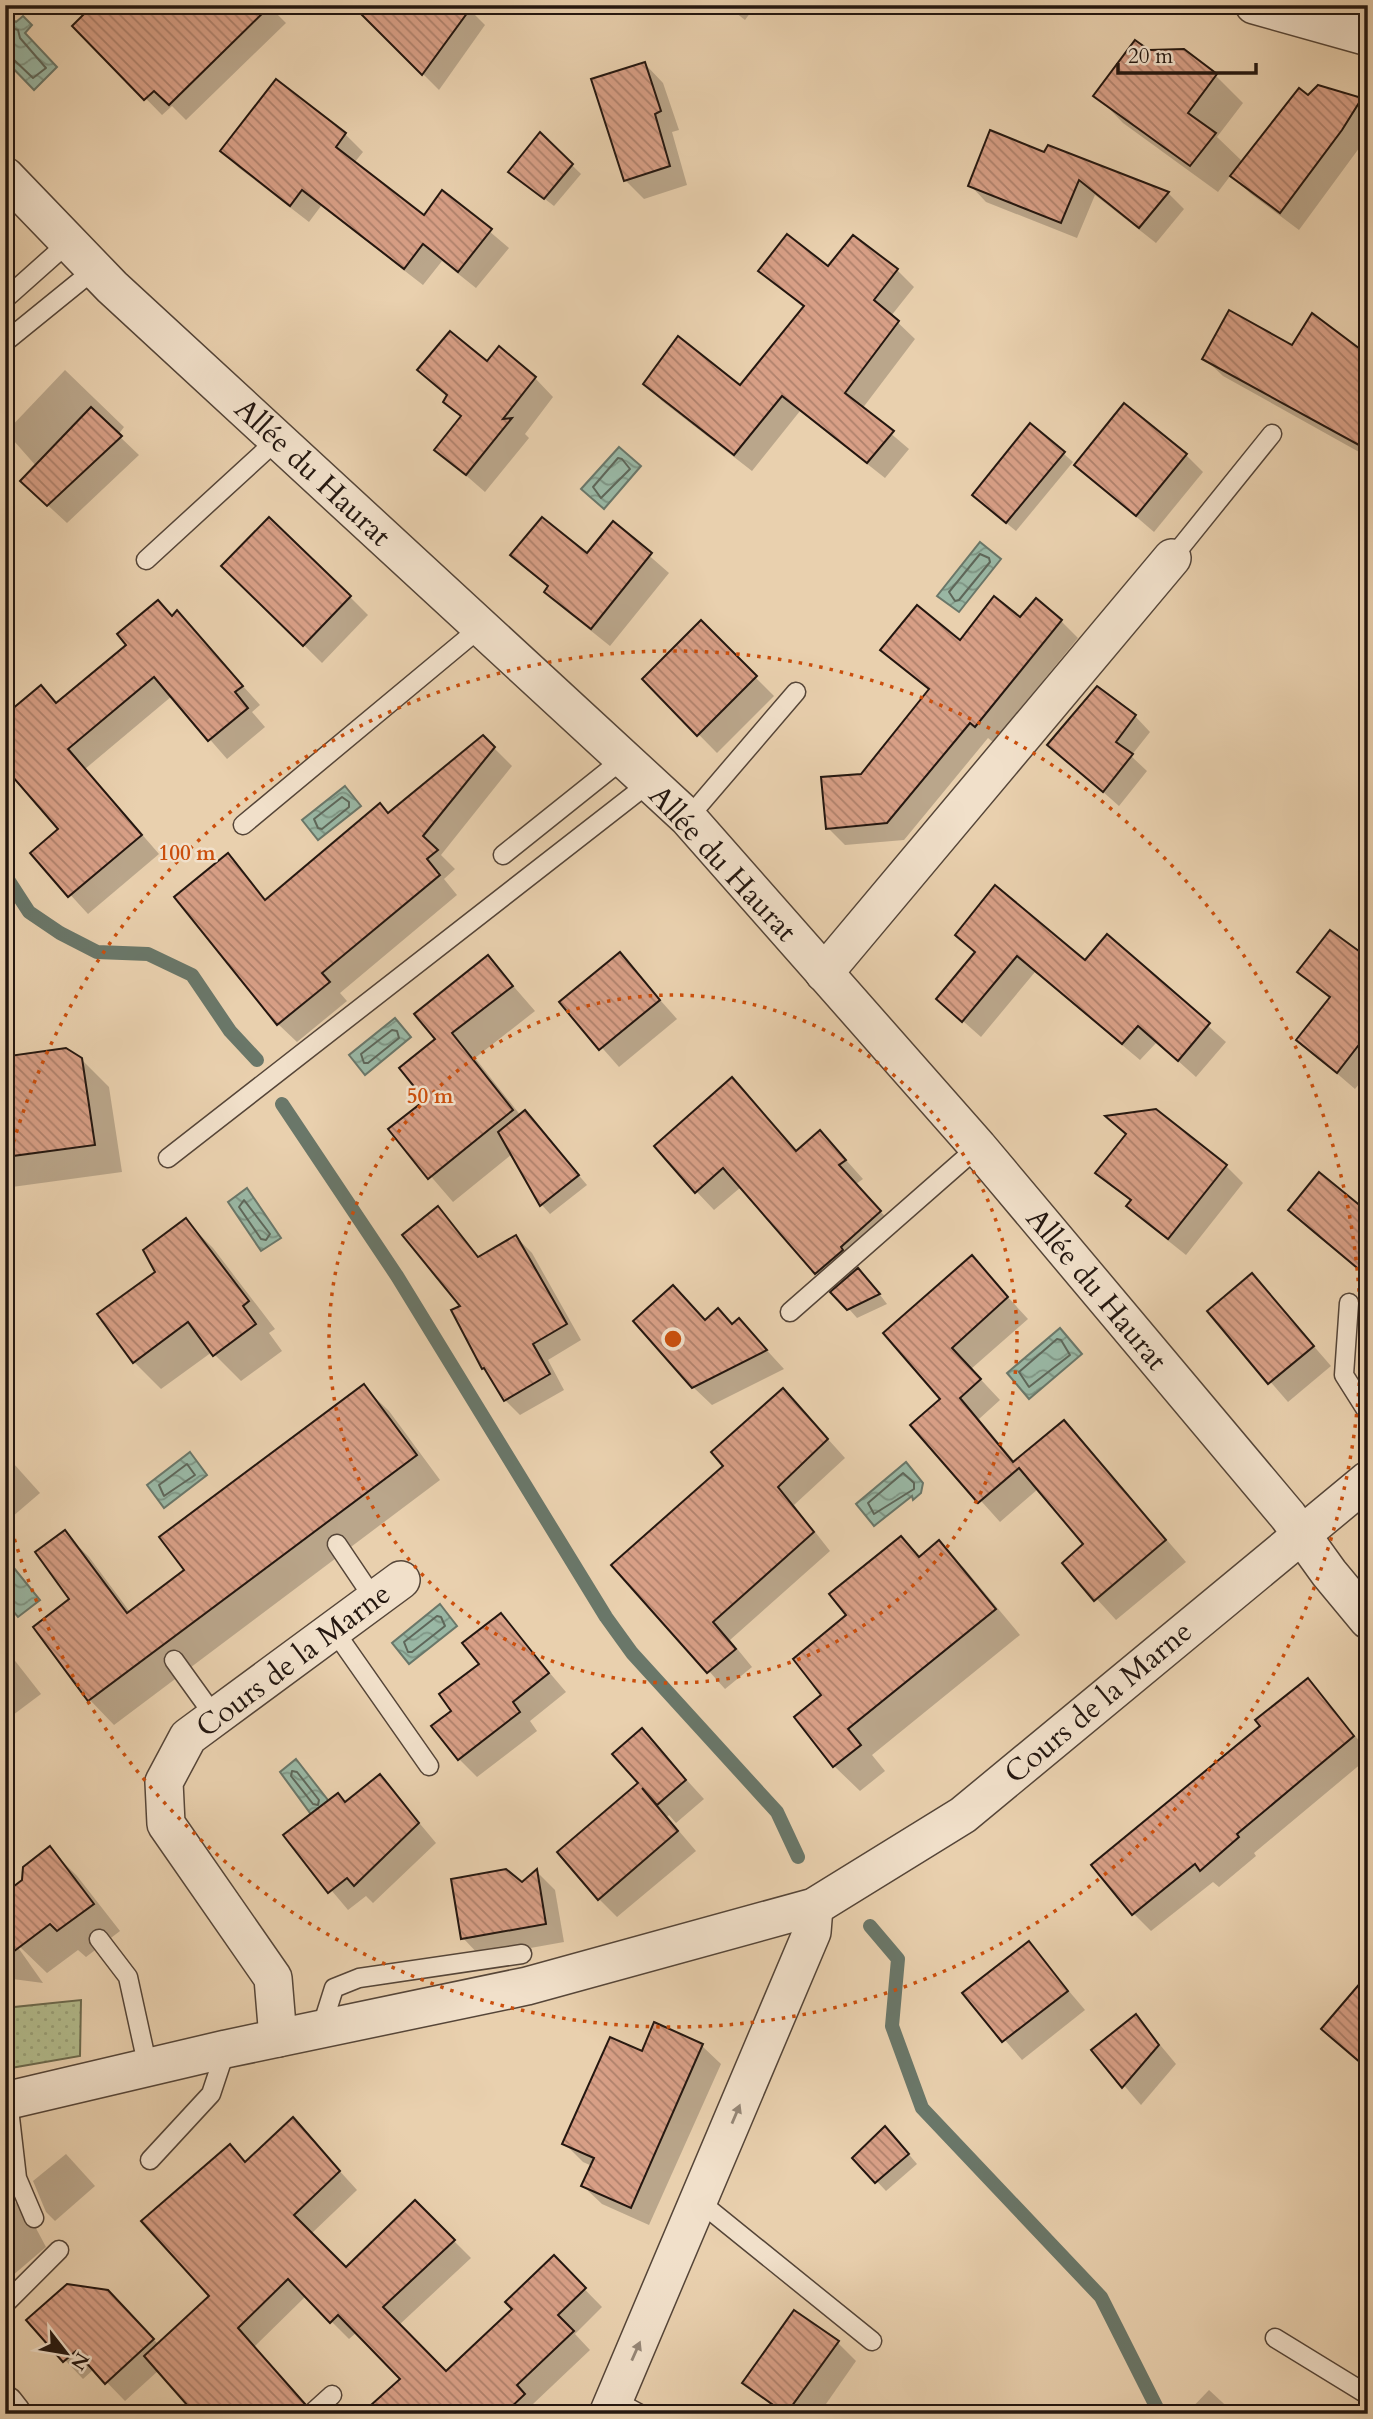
<svg xmlns="http://www.w3.org/2000/svg" width="1373" height="2419" font-family="Cardo,serif">
  <style>
    .grass { fill: url(#grass-dots); stroke: #6c6a4e; stroke-width: 2 }
    .water { fill: url(#water-waves); stroke: #6a7769; stroke-width: 2 }
    .shadow { fill: #0003 }
    .lines { fill: none; stroke-linecap: round; stroke-linejoin: round }
    .shore { stroke: #5e675a; stroke-width: 2 }
    .stream { stroke: #6a7769; stroke-width: 14 }
    .building { fill: url(#building-back-hatch); stroke: #241710; stroke-width: 2 }
    .lane-casing { stroke: #554538; stroke-width: 21 }
    .street-casing { stroke: #554538; stroke-width: 40 }
    .lane { stroke: #f1e0ca; stroke-width: 18 }
    .street { stroke: #f1e0ca; stroke-width: 37 }
    .oneway { fill: #958676 }
    .ring { fill: none; stroke: #cb4f0d; stroke-width: 3.5; stroke-dasharray: 3.5 7 }
    .labels { text-anchor: middle; stroke-width: 5; stroke-linejoin: round; paint-order: stroke }
    .street-label { font-size: 30px; fill: #241710; stroke: #f1e0ca }
    .centre { fill: #cb4f0d; stroke: #f1e0ca; stroke-width: 3.5 }
    .ring-label { font-size: 21px; text-anchor: middle; font-weight: bold; fill: #cb4f0d; stroke: #f1e0ca; stroke-width: 5; stroke-linejoin: round; paint-order: stroke }
  </style>
  <defs>
    <pattern id="grass-dots" width="8" height="8" patternUnits="userSpaceOnUse" patternTransform="scale(1.75)"><rect width="8" height="8" fill="#b3bc8d"/><path d="M2 2h.1M6 6h.1" fill="none" stroke="#9aa179" stroke-width="1.8" stroke-linecap="round"/></pattern>
    <pattern id="water-waves" width="16" height="10" patternUnits="userSpaceOnUse" patternTransform="scale(1.75)"><rect width="16" height="10" fill="#99b7a4"/><path d="M0 5q4-4 8 0t8 0" fill="none" stroke="#7d9484"/></pattern>
    <pattern id="building-back-hatch" width="6" height="6" patternUnits="userSpaceOnUse" patternTransform="scale(1.75)"><rect width="6" height="6" fill="#d89f86"/><path d="M-1 5l2 2M0 0l6 6M5-1l2 2" fill="none" stroke="#af816c"/></pattern>
  </defs>
  <rect width="100%" height="100%" fill="#e9d0ae"/>
  <filter id="stains"><feTurbulence type="fractalNoise" baseFrequency=".00286" numOctaves="4"/><feColorMatrix values="0 0 0 0 .2 0 0 0 0 .09 0 0 0 0 .02 0 0 0 .5 -.17"/></filter>
  <radialGradient id="worn" r=".72"><stop offset=".6" stop-color="#630" stop-opacity="0"/><stop offset="1" stop-color="#630" stop-opacity=".3"/></radialGradient>
  <polygon class="grass" points="81,2000 80,2056 5,2069 5,2008"/>
  <g class="water">
    <polygon points="23,16 32,25 25,33 57,67 34,90 5,60 5,22 10,17 16,22"/>
    <polygon points="619,447 641,466 604,509 581,489"/>
    <polygon points="980,542 1001,559 959,612 937,596"/>
    <polygon points="345,786 361,806 318,840 302,820"/>
    <polygon points="395,1018 411,1037 365,1075 349,1055"/>
    <polygon points="247,1188 281,1238 261,1251 228,1202"/>
    <polygon points="1060,1328 1082,1354 1029,1399 1007,1373"/>
    <polygon points="190,1452 207,1475 164,1508 147,1485"/>
    <polygon points="906,1462 923,1483 921,1493 913,1500 912,1496 874,1526 856,1504"/>
    <polygon points="5,1557 40,1600 18,1617 5,1602"/>
    <polygon points="440,1604 457,1626 409,1664 392,1643"/>
    <polygon points="296,1759 331,1804 313,1817 280,1772"/>
  </g>
  <g class="shadow">
    <polygon points="192,5 280,5 274,11 286,23 186,120 172,106 162,115 75,26"/>
    <polygon points="726,5 756,5 745,20"/>
    <polygon points="469,9 485,25 439,90 364,15"/>
    <polygon points="1148,52 1216,76 1243,103 1217,137 1243,162 1308,98 1361,99 1368,106 1368,136 1299,230 1251,194 1231,175 1218,192 1123,123 1096,95"/>
    <polygon points="645,64 663,83 679,130 672,132 687,185 644,199 625,180"/>
    <polygon points="277,81 345,134 363,152 354,163 424,218 443,192 509,248 476,288 442,261 423,285 321,206 309,222 239,168 222,151"/>
    <polygon points="540,134 581,174 554,206 510,172"/>
    <polygon points="1045,154 1168,193 1184,209 1156,243 1095,195 1077,238 986,202 970,185"/>
    <polygon points="5,269 19,283 5,298"/>
    <polygon points="829,269 897,270 914,287 891,316 915,339 862,409 909,449 885,478 800,411 752,471 662,401 645,384 740,388 805,309 760,271"/>
    <polygon points="1293,347 1368,357 1368,457 1223,376 1204,358"/>
    <polygon points="487,364 535,378 553,397 525,434 529,438 485,492 437,450 462,418 445,401 448,396 420,370"/>
    <polygon points="65,370 124,427 118,435 139,455 67,523 41,499 37,467 6,432"/>
    <polygon points="1031,425 1073,462 1016,531 983,504"/>
    <polygon points="1186,455 1203,472 1154,532 1076,465"/>
    <polygon points="613,524 669,573 610,646 565,610 547,592 549,588 513,555 587,556"/>
    <polygon points="224,566 350,597 368,615 322,663"/>
    <polygon points="177,613 260,705 252,712 265,727 227,759 172,696 85,769 159,854 88,914 33,854 60,829 41,687 57,704"/>
    <polygon points="1020,620 1061,621 1078,638 993,742 988,738 904,840 845,845 828,828 862,776 930,691 882,650 960,642"/>
    <polygon points="701,623 774,696 717,753 644,679"/>
    <polygon points="1135,716 1150,732 1131,756 1147,771 1119,806 1050,745"/>
    <polygon points="483,737 512,766 441,855 455,869 444,879 457,895 340,993 347,1001 297,1042 278,1024 227,856 267,901 389,815"/>
    <polygon points="957,935 1085,962 1107,936 1226,1042 1196,1077 1157,1042 1140,1060 1035,972 981,1037 938,999 976,953"/>
    <polygon points="620,955 677,1019 619,1067 562,1002"/>
    <polygon points="488,957 535,1011 475,1058 521,1116 533,1121 587,1185 550,1214 542,1205 512,1154 453,1202 390,1129 427,1100 438,1039"/>
    <polygon points="1368,959 1368,1073 1355,1089 1298,1040 1330,999 1300,972"/>
    <polygon points="81,1059 109,1087 122,1172 12,1187 5,1180 5,1100 16,1099"/>
    <polygon points="750,1098 797,1152 838,1151 863,1179 856,1184 898,1231 858,1266 887,1304 857,1318 741,1187 714,1210 696,1191"/>
    <polygon points="1226,1166 1243,1183 1186,1255 1146,1223 1129,1206 1132,1202 1098,1173"/>
    <polygon points="437,1209 480,1258 516,1237 532,1253 581,1340 548,1360 564,1390 520,1415 505,1400 483,1368"/>
    <polygon points="1291,1210 1368,1215 1368,1278 1309,1229"/>
    <polygon points="186,1221 213,1248 275,1329 269,1333 282,1351 241,1381 212,1352 161,1389 134,1362 157,1273"/>
    <polygon points="971,1257 1028,1319 971,1369 1000,1400 979,1419 1015,1462 1064,1422 1186,1562 1116,1620 1064,1563 1085,1545 1038,1489 1000,1522 913,1425 943,1399 886,1334"/>
    <polygon points="1252,1275 1331,1366 1288,1402 1209,1311"/>
    <polygon points="739,1320 784,1369 712,1405 693,1387 706,1322 733,1326"/>
    <polygon points="364,1387 389,1411 440,1480 114,1725 90,1700 35,1627 72,1600 64,1532 89,1557 130,1612 186,1570"/>
    <polygon points="800,1408 845,1458 794,1505 830,1551 730,1640 752,1667 725,1689 614,1565"/>
    <polygon points="5,1454 40,1493 5,1523"/>
    <polygon points="901,1538 921,1558 939,1543 964,1568 1020,1635 872,1755 885,1771 860,1791 834,1766 824,1695 848,1615"/>
    <polygon points="501,1616 566,1692 530,1721 537,1731 477,1777 459,1759 454,1711 481,1664"/>
    <polygon points="5,1648 41,1694 5,1721"/>
    <polygon points="1307,1680 1368,1751 1368,1758 1254,1853 1256,1856 1219,1887 1213,1882 1151,1931 1133,1913 1263,1726"/>
    <polygon points="642,1731 704,1799 676,1823 669,1815 667,1817 696,1851 617,1917 599,1899 640,1784"/>
    <polygon points="380,1776 436,1843 373,1903 366,1896 348,1910 285,1835 346,1803"/>
    <polygon points="50,1849 77,1876 120,1931 86,1957 78,1950 47,1973 20,1947 24,1868"/>
    <polygon points="537,1872 555,1890 564,1942 481,1957 463,1938"/>
    <polygon points="5,1930 17,1946 43,1983 5,1978"/>
    <polygon points="1028,1943 1085,2010 1022,2060 965,1993"/>
    <polygon points="1136,2016 1176,2064 1141,2105 1093,2050"/>
    <polygon points="702,2046 721,2064 649,2225 602,2204 583,2186 592,2166 583,2162 564,2143 643,2054"/>
    <polygon points="293,2120 357,2190 311,2234 346,2270 415,2202 471,2258 399,2325 446,2373 514,2309 554,2258 602,2307 575,2334 590,2350 533,2404 540,2414 364,2414 403,2379 357,2332 349,2339 306,2296 254,2347 314,2414 197,2414 159,2370 125,2401 94,2369 83,2379 28,2321 127,2311 159,2345 212,2296 246,2163"/>
    <polygon points="894,2137 917,2164 886,2191 855,2158"/>
    <polygon points="66,2154 95,2186 55,2221 46,2212 33,2181"/>
    <polygon points="12,2199 30,2217 46,2247 5,2282 5,2204"/>
    <polygon points="838,2343 856,2361 819,2414 781,2414 745,2382"/>
    <polygon points="1209,2390 1235,2414 1186,2414"/>
  </g>
  <g class="lines">
    <g class="shore">
      <polyline points="5,26 18,30 20,38 46,68 33,78 12,58 5,56"/>
      <polygon points="618,458 622,459 630,469 601,498 593,487"/>
      <polygon points="980,554 989,558 990,562 959,600 955,601 949,592"/>
      <polygon points="342,797 349,802 349,807 322,829 318,828 314,819"/>
      <polygon points="392,1030 397,1031 399,1038 368,1063 364,1063 361,1054"/>
      <polygon points="244,1200 270,1234 266,1240 261,1239 239,1207"/>
      <polygon points="1057,1339 1061,1340 1070,1355 1029,1387 1019,1372"/>
      <polygon points="187,1464 195,1475 164,1496 159,1485"/>
      <polygon points="903,1473 914,1483 914,1489 874,1514 868,1503"/>
      <polygon points="437,1616 441,1617 445,1626 412,1652 408,1652 404,1642"/>
      <polygon points="292,1771 297,1772 319,1800 318,1805 313,1804 291,1776"/>
    </g>
    <g class="stream">
      <polyline points="5,875 29,912 60,933 97,952 148,954 192,975 230,1031 257,1060"/>
      <polyline points="282,1104 397,1276 606,1617 632,1653 777,1812 798,1857"/>
      <polyline points="870,1926 898,1959 892,2026 922,2108 1101,2297 1160,2414"/>
    </g>
  </g>
  <g class="building">
    <polygon points="93,5 271,5 169,105 154,91 144,100 72,26"/>
    <polygon points="352,5 473,5 422,75"/>
    <polygon points="1135,40 1149,50 1184,49 1217,74 1188,113 1216,133 1190,166 1093,96"/>
    <polygon points="645,62 661,111 655,114 670,166 624,181 591,79"/>
    <polygon points="276,79 346,133 336,147 424,215 442,190 492,229 458,272 423,244 404,269 302,190 290,206 220,151"/>
    <polygon points="1318,85 1362,98 1342,130 1280,213 1230,176 1299,88 1308,95"/>
    <polygon points="990,130 1044,152 1048,145 1169,192 1139,228 1079,180 1061,223 968,186"/>
    <polygon points="540,132 573,164 544,199 508,172"/>
    <polygon points="787,234 828,266 853,235 898,269 874,300 899,321 845,393 894,431 867,463 782,396 734,455 643,384 678,336 740,385 804,306 758,271"/>
    <polygon points="1229,310 1292,345 1312,313 1368,355 1368,450 1202,359"/>
    <polygon points="450,331 487,361 499,346 536,377 503,419 512,418 466,475 434,450 461,416 443,402 447,395 417,370"/>
    <polygon points="1124,403 1187,454 1136,516 1074,465"/>
    <polygon points="91,407 122,436 47,506 20,481"/>
    <polygon points="1030,423 1065,452 1006,523 972,495"/>
    <polygon points="269,517 351,596 303,646 221,566"/>
    <polygon points="542,517 587,553 613,521 652,553 591,629 544,592 548,586 510,555"/>
    <polygon points="994,596 1020,617 1036,598 1062,620 975,727 970,723 887,823 826,829 821,777 861,774 929,689 880,650 917,605 960,640"/>
    <polygon points="158,600 172,616 177,610 243,686 235,692 248,708 208,741 154,677 68,749 142,835 68,897 30,853 58,829 5,768 5,715 41,685 56,703 126,645 117,634"/>
    <polygon points="701,620 757,676 697,736 642,679"/>
    <polygon points="1097,686 1136,715 1116,742 1133,754 1103,792 1047,745"/>
    <polygon points="483,735 495,747 423,836 438,850 427,859 440,875 322,973 330,982 277,1025 174,897 228,853 265,900 380,803 388,813"/>
    <polygon points="995,885 1085,960 1107,934 1210,1023 1178,1061 1138,1026 1122,1044 1017,956 962,1022 936,999 975,952 955,935"/>
    <polygon points="1330,930 1363,954 1368,949 1368,1033 1337,1073 1296,1040 1330,997 1297,972"/>
    <polygon points="620,952 660,1000 599,1050 559,1002"/>
    <polygon points="488,955 513,986 452,1033 513,1110 428,1179 388,1129 425,1100 399,1068 435,1039 414,1014"/>
    <polygon points="66,1048 82,1058 95,1145 5,1157 5,1098 14,1097 9,1056"/>
    <polygon points="732,1077 796,1151 820,1130 846,1160 839,1165 881,1211 841,1247 843,1250 815,1274 723,1168 695,1193 654,1146"/>
    <polygon points="1156,1109 1227,1165 1168,1239 1126,1206 1131,1200 1095,1173 1126,1134 1105,1116"/>
    <polygon points="525,1110 579,1175 540,1206 498,1132"/>
    <polygon points="1319,1172 1368,1212 1368,1277 1288,1210"/>
    <polygon points="438,1206 478,1257 516,1235 567,1324 533,1344 550,1374 504,1401 484,1368 482,1369 451,1310 460,1306 402,1235"/>
    <polygon points="186,1218 249,1301 243,1306 256,1324 213,1356 188,1322 133,1363 97,1314 155,1272 143,1250"/>
    <polygon points="972,1255 1008,1297 952,1348 981,1379 960,1398 1013,1462 1064,1420 1166,1540 1094,1601 1062,1563 1083,1544 1019,1468 978,1503 910,1425 940,1399 883,1333"/>
    <polygon points="858,1268 880,1294 847,1310 830,1292"/>
    <polygon points="1252,1273 1314,1346 1268,1384 1207,1311"/>
    <polygon points="673,1285 705,1320 718,1308 732,1324 739,1318 767,1350 692,1388 633,1321"/>
    <polygon points="364,1384 417,1455 88,1701 33,1627 69,1599 35,1552 65,1530 127,1613 184,1570 159,1537"/>
    <polygon points="783,1388 828,1439 778,1487 814,1532 713,1622 736,1649 707,1673 611,1565 723,1466 711,1452"/>
    <polygon points="901,1536 919,1557 939,1540 996,1609 848,1729 861,1745 833,1767 794,1717 821,1695 793,1659 846,1615 829,1594"/>
    <polygon points="501,1613 549,1673 513,1702 520,1712 458,1760 431,1726 451,1711 439,1694 479,1664 462,1643"/>
    <polygon points="1308,1678 1354,1736 1237,1834 1239,1837 1200,1871 1195,1864 1132,1915 1091,1865 1260,1726 1255,1720"/>
    <polygon points="642,1728 686,1780 657,1805 642,1788 678,1831 598,1900 557,1852 638,1783 612,1754"/>
    <polygon points="380,1774 419,1823 354,1886 347,1878 328,1893 283,1835 338,1793 345,1802"/>
    <polygon points="50,1846 94,1904 57,1931 50,1924 5,1958 5,1893 22,1880 23,1867"/>
    <polygon points="506,1869 522,1882 537,1869 546,1924 461,1939 451,1879"/>
    <polygon points="1029,1941 1068,1991 1002,2042 962,1993"/>
    <polygon points="1368,1974 1368,2069 1321,2029"/>
    <polygon points="1136,2014 1159,2045 1122,2088 1091,2050"/>
    <polygon points="654,2022 703,2044 631,2208 581,2186 594,2158 562,2144 610,2037 642,2051"/>
    <polygon points="293,2117 340,2171 294,2215 346,2267 415,2200 455,2240 383,2307 446,2371 512,2309 505,2302 554,2255 586,2288 558,2315 574,2331 517,2385 525,2394 504,2414 361,2414 400,2379 338,2315 330,2323 288,2279 238,2328 305,2404 300,2414 195,2414 144,2356 209,2296 141,2221 230,2144 245,2162"/>
    <polygon points="885,2126 909,2154 875,2183 852,2158"/>
    <polygon points="67,2284 108,2290 154,2339 105,2384 76,2351 63,2362 26,2320"/>
    <polygon points="794,2310 839,2341 786,2414 742,2383"/>
  </g>
  <g class="lines">
    <g class="lane-casing">
      <g id="lane">
        <polyline points="5,299 69,242"/>
        <polyline points="5,342 95,269"/>
        <polyline points="1172,558 1272,434"/>
        <polyline points="146,560 278,439"/>
        <polyline points="688,818 796,692"/>
        <polyline points="243,825 481,627"/>
        <polyline points="503,855 623,759"/>
        <polyline points="168,1158 649,783"/>
        <polyline points="1349,1303 1344,1375 1368,1413"/>
        <polyline points="790,1312 978,1147"/>
        <polyline points="337,1544 374,1599"/>
        <polyline points="333,1629 429,1766"/>
        <polyline points="174,1660 215,1717"/>
        <polyline points="99,1939 128,1977 148,2068"/>
        <polyline points="321,2029 334,1988 359,1978 522,1954"/>
        <polyline points="8,2100 17,2178 34,2218"/>
        <polyline points="150,2160 211,2094 226,2049"/>
        <polyline points="700,2202 872,2341"/>
        <polyline points="5,2304 59,2250"/>
        <polyline points="1275,2338 1368,2395"/>
        <polyline points="614,2400 640,2414"/>
        <polyline points="311,2414 332,2395"/>
      </g>
    </g>
    <g class="street-casing">
      <g id="street">
        <polyline points="1254,5 1368,37"/>
        <polyline points="5,176 112,287 688,818 978,1147 1288,1516 1329,1573 1368,1620"/>
        <polyline points="824,973 1172,558"/>
        <polyline points="278,2038 273,1978 166,1824 164,1782 188,1737 401,1580"/>
        <polyline points="5,2101 226,2049 527,1986 814,1907 963,1815 1368,1480"/>
        <polyline points="5,2405 12,2414"/>
        <polyline points="608,2414 812,1932 814,1907"/>
      </g>
    </g>
    <use href="#lane" class="lane"/>
    <use href="#street" class="street"/>
  </g>
  <defs><path id="oneway-solid" d="M-6-.8H1V-3.2L6.5 0L1 3.2V.8H-6Z" transform="scale(1.75)"/></defs>
  <g class="oneway">
    <use href="#oneway-solid" transform="translate(736 2114) rotate(-67)"/>
    <use href="#oneway-solid" transform="translate(636 2351) rotate(-66)"/>
  </g>
  <g class="ring">
    <circle cx="673" cy="1339" r="344"/>
    <path d="M5 1173A688 688 0 1 1 5 1505"/>
  </g>
  <g class="labels">
    <g class="street-label">
      <text transform="translate(313 472) rotate(43)" y="10">Allée du Haurat</text>
      <text transform="translate(723 863) rotate(47)" y="10">Allée du Haurat</text>
      <text transform="translate(1097 1289) rotate(50)" y="10">Allée du Haurat</text>
      <text transform="translate(293 1660) rotate(-37)" y="10">Cours de la Marne</text>
      <text transform="translate(1098 1702) rotate(-40)" y="10">Cours de la Marne</text>
    </g>
  </g>
  <circle cx="673" cy="1339" r="10" class="centre"/>
  <g class="ring-label">
    <text x="187" y="860">100 m</text>
    <text x="430" y="1103">50 m</text>
  </g>
  <rect width="1373" height="2419" fill="none" stroke="#e9d0ae" stroke-width="28"/>
  <rect x="7" y="7" width="1359" height="2405" fill="none" stroke="#241710" stroke-width="3.5"/>
  <rect x="14" y="14" width="1345" height="2391" fill="none" stroke="#241710" stroke-width="2"/>
  <g transform="translate(66 2353) rotate(121)" stroke="#f1e0ca" stroke-width="5" paint-order="stroke">
  <path d="M0-5L12 26L0 18L-12 26Z" fill="#241710"/>
  <text y="-10" font-size="19" font-weight="bold" text-anchor="middle" fill="#241710">N</text>
  </g>
  <path d="M1118 63v10h138v-10" fill="none" stroke="#241710" stroke-width="3.5"/>
  <text x="1128" y="63" font-size="21" fill="#241710" stroke="#f1e0ca" stroke-width="5" paint-order="stroke">20 m</text>
  <rect width="100%" height="100%" filter="url(#stains)"/>
  <rect width="100%" height="100%" fill="url(#worn)"/>
</svg>
